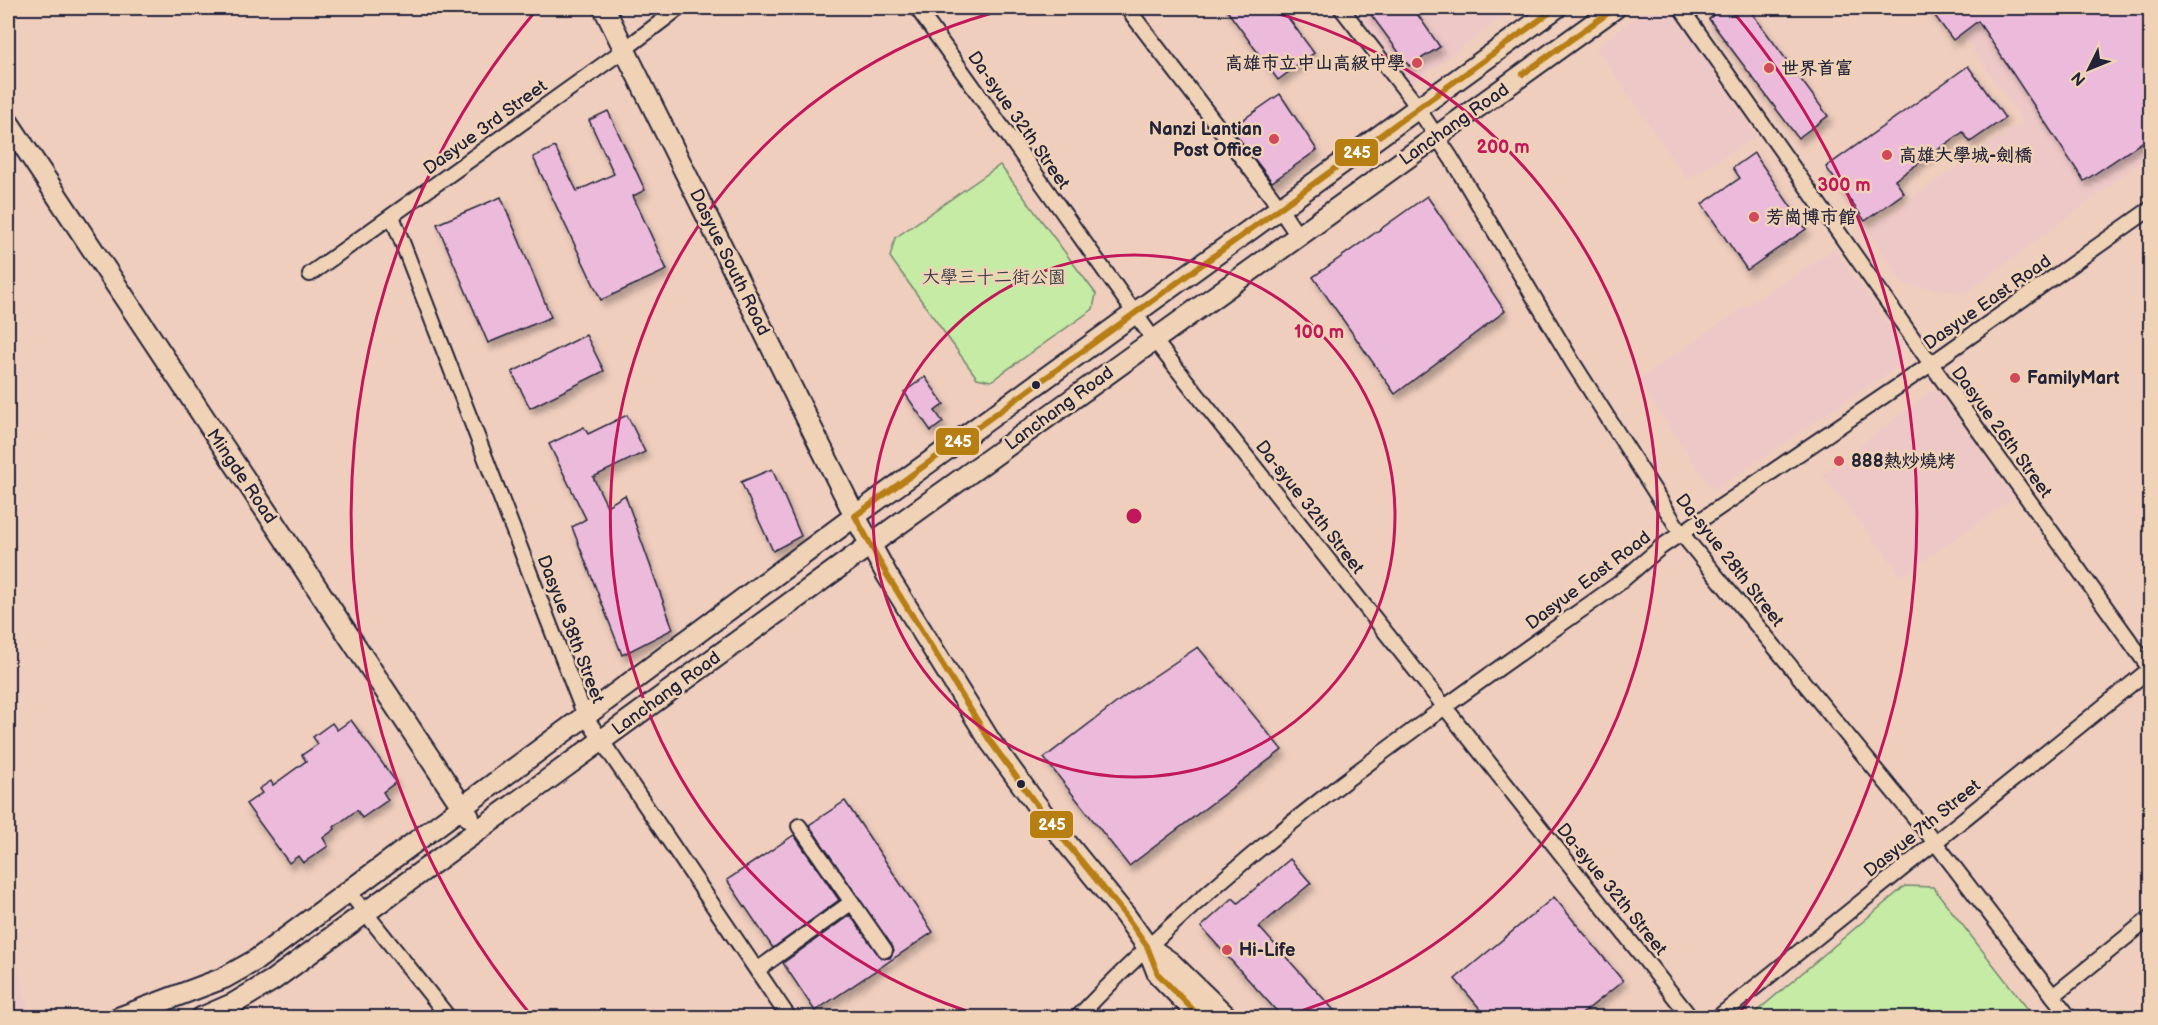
<svg xmlns="http://www.w3.org/2000/svg" width="2158" height="1025" font-family="'Balsamiq Sans','LXGW WenKai TC',sans-serif">
  <style>
    .built { fill: #eec8c7 }
    .green { fill: #c5eba5; stroke: #748670; stroke-width: 1.5 }
    .building { fill: #ecbbdc; stroke: #22223b; stroke-width: 1.5; filter: url(#shadow) }
    .lines { fill: none; stroke-linecap: round; stroke-linejoin: round }
    .street-casing { stroke: #22223b; stroke-width: 18 }
    .secondary-casing { stroke: #22223b; stroke-width: 24 }
    .street { stroke: #f0d3b6; stroke-width: 14 }
    .secondary { stroke: #f0d3b6; stroke-width: 20 }
    .bus-1-casing { stroke: #f0d3b6; stroke-width: 10 }
    .bus-1 { stroke: #b77e12; stroke-width: 6 }
    .ring { fill: none; stroke: #c2185b; stroke-width: 3 }
    .poi-dot { fill: #d1495b; stroke: #f0d3b6; stroke-width: 2 }
    .bus-dot { fill: #22223b; stroke: #f0d3b6; stroke-width: 2 }
    .labels { text-anchor: middle; stroke-width: 5; stroke-linejoin: round; paint-order: stroke }
    .poi-label { font-size: 18px; font-weight: bold; fill: #22223b; stroke: #f0d3b6; text-anchor: start }
    .street-label { font-size: 18px; fill: #22223b; stroke: #f0d3b6 }
    .park-label { font-size: 18px; fill: #3a404b; stroke: #f0d3b6 }
    .centre { fill: #c2185b; stroke: #f0d3b6; stroke-width: 3 }
    .ring-label { font-size: 18px; text-anchor: middle; font-weight: bold; fill: #c2185b; stroke: #f0d3b6; stroke-width: 5; stroke-linejoin: round; paint-order: stroke }
    .line-badge { stroke: #f0d3b6; stroke-width: 2 }
    .badge-label { font-size: 16px; text-anchor: middle; font-weight: bold; fill: #fff }
  </style>
  <defs>
    <filter id="shadow"><feDropShadow dx="3.5" dy="6" stdDeviation="3" flood-color="#0004"/></filter>
  </defs>
  <rect width="100%" height="100%" fill="#efcebe"/>
  <filter id="ink" filterUnits="userSpaceOnUse"><feTurbulence type="fractalNoise" baseFrequency=".0167" numOctaves="2"/><feDisplacementMap in="SourceGraphic" scale="12" xChannelSelector="R" yChannelSelector="G"/><feConvolveMatrix kernelMatrix="1 2 1 2 8 2 1 2 1" color-interpolation-filters="sRGB"/></filter>
  <g filter="url(#ink)">
    <g class="built">
      <polygon points="1353,8 1515,8 1410,85"/>
      <polygon points="1649,8 1674,8 1756,137 1687,180 1596,47"/>
      <polygon points="1944,8 2150,8 2150,156 1965,294 1904,284 1866,230 2023,121"/>
      <polygon points="1835,249 1901,344 1898,366 1713,491 1638,380 1728,318"/>
      <polygon points="1937,390 2014,498 1902,576 1823,475 1929,392"/>
      <polygon points="8,928 30,1017 8,1017"/>
    </g>
    <g class="green">
      <polygon points="1000,165 1096,294 1093,309 991,381 977,378 890,257 895,238"/>
      <polygon points="1905,886 1933,887 2034,1017 1750,1017"/>
    </g>
    <g class="building">
      <polygon points="1225,8 1281,8 1314,53 1278,80"/>
      <polygon points="1366,8 1413,8 1440,47 1409,66"/>
      <polygon points="1722,8 1748,8 1828,116 1798,138 1709,19"/>
      <polygon points="1929,8 2151,8 2151,136 2084,181 1978,21 1953,40"/>
      <polygon points="1968,66 2005,118 1970,142 1963,132 1895,180 1904,193 1865,221 1826,167"/>
      <polygon points="1280,94 1317,150 1272,182 1231,128"/>
      <polygon points="608,111 645,190 633,196 667,270 601,300 533,157 555,147 577,191 614,174 589,120"/>
      <polygon points="1754,153 1806,229 1747,270 1702,204 1740,178 1733,168"/>
      <polygon points="1427,196 1505,311 1395,394 1313,277"/>
      <polygon points="501,197 551,317 488,343 437,224"/>
      <polygon points="586,335 604,371 530,408 512,372"/>
      <polygon points="925,377 944,404 935,411 943,422 931,431 904,392"/>
      <polygon points="627,415 645,452 593,477 607,506 625,495 673,629 622,655 572,527 586,519 549,444 584,427 588,434"/>
      <polygon points="772,469 801,536 773,551 741,482"/>
      <polygon points="1198,647 1282,750 1129,866 1044,758 1132,691"/>
      <polygon points="351,720 396,782 383,792 388,800 362,818 357,810 334,827 335,829 323,838 328,846 303,863 298,856 289,863 246,804 262,793 259,789 271,781 273,785 306,761 302,755 318,744 313,737 332,723 337,730"/>
      <polygon points="845,801 933,932 815,1011 783,963 850,915 881,958 890,958 894,950 809,825"/>
      <polygon points="794,835 839,900 773,948 727,880"/>
      <polygon points="1290,859 1311,883 1259,927 1340,1017 1282,1017 1201,927 1233,898 1238,903"/>
      <polygon points="1554,897 1623,981 1578,1017 1487,1017 1455,979"/>
    </g>
    <g class="lines">
      <g class="street-casing">
        <g id="street">
          <polyline points="917,8 1154,340 1691,1018"/>
          <polyline points="1127,8 1272,197 1298,236"/>
          <polyline points="1341,8 1411,98 1451,158 1573,363 1681,533 1934,841 2070,1018"/>
          <polyline points="1681,8 1931,364 2150,669 1717,1018"/>
          <polyline points="392,216 585,716 789,1018"/>
          <polyline points="310,274 625,49 679,8"/>
          <polyline points="799,826 885,950"/>
          <polyline points="349,892 449,1018"/>
          <polyline points="757,970 852,902"/>
          <polyline points="2053,996 2150,918"/>
          <path d="M1077 1018C1236 849 1430 717 1618 584L1661 547 1931 364 2150 209"/>
        </g>
      </g>
      <g class="secondary-casing">
        <g id="secondary">
          <polyline points="604,8 855,516 887,575 990,741 1044,815 1125,915 1147,946 1158,974 1201,1018"/>
          <polyline points="8,122 469,817"/>
          <polyline points="1147,946 1170,962 1228,1018"/>
          <polyline points="118,1018 224,978 256,960 855,516 1556,8"/>
          <polyline points="201,1018 233,1004 273,980 849,560 1615,8"/>
        </g>
      </g>
      <use href="#street" class="street"/>
      <use href="#secondary" class="secondary"/>
      <g class="bus-1-casing">
        <g id="bus-1">
          <polyline points="1523,74 1615,8"/>
          <polyline points="1201,1018 1158,974 1147,946 1125,915 1044,815 990,741 887,575 855,516 1556,8"/>
        </g>
      </g>
      <use href="#bus-1" class="bus-1"/>
    </g>
  </g>
  <g class="ring">
    <circle cx="1134" cy="516" r="261"/>
    <path d="M986 1017A522 522 0 0 1 1012 8M1256 8A522 522 0 0 1 1282 1017"/>
    <path d="M530 1014A783 783 0 0 1 534 13M1734 13A783 783 0 0 1 1738 1014"/>
  </g>
  <g class="poi-dot">
    <circle cx="1417" cy="63" r="6"/>
    <circle cx="1769" cy="68" r="6"/>
    <circle cx="1274" cy="139" r="6"/>
    <circle cx="1887" cy="155" r="6"/>
    <circle cx="1754" cy="217" r="6"/>
    <circle cx="2015" cy="378" r="6"/>
    <circle cx="1839" cy="461" r="6"/>
    <circle cx="1227" cy="950" r="6"/>
  </g>
  <g class="bus-dot">
    <circle cx="1036" cy="385" r="5"/>
    <circle cx="1021" cy="784" r="5"/>
  </g>
  <g class="labels">
    <g class="poi-label">
      <text x="1405" y="69" text-anchor="end">高雄市立中山高級中學</text>
      <text x="1781" y="74">世界首富</text>
      <text x="1262" y="135" text-anchor="end">Nanzi Lantian<tspan x="1262" dy="21">Post Office</tspan></text>
      <text x="1899" y="161">高雄大學城-劍橋</text>
      <text x="1766" y="223">芳崗博市館</text>
      <text x="2027" y="384">FamilyMart</text>
      <text x="1851" y="467">888熱炒燒烤</text>
      <text x="1239" y="956">Hi-Life</text>
    </g>
    <g class="street-label">
      <text transform="translate(1019 120) rotate(55)" y="6">Da-syue 32th Street</text>
      <text transform="translate(1454 124) rotate(-35)" y="6">Lanchang Road</text>
      <text transform="translate(485 127) rotate(-36)" y="6">Dasyue 3rd Street</text>
      <text transform="translate(730 262) rotate(64)" y="6">Dasyue South Road</text>
      <text transform="translate(1987 302) rotate(-35)" y="6">Dasyue East Road</text>
      <text transform="translate(1059 408) rotate(-36)" y="6">Lanchang Road</text>
      <text transform="translate(2002 432) rotate(54)" y="6">Dasyue 26th Street</text>
      <text transform="translate(242 476) rotate(56)" y="6">Mingde Road</text>
      <text transform="translate(1310 507) rotate(52)" y="6">Da-syue 32th Street</text>
      <text transform="translate(1730 560) rotate(52)" y="6">Da-syue 28th Street</text>
      <text transform="translate(1588 580) rotate(-37)" y="6">Dasyue East Road</text>
      <text transform="translate(571 629) rotate(69)" y="6">Dasyue 38th Street</text>
      <text transform="translate(666 693) rotate(-36)" y="6">Lanchang Road</text>
      <text transform="translate(1922 828) rotate(-39)" y="6">Dasyue 7th Street</text>
      <text transform="translate(1612 889) rotate(51)" y="6">Da-syue 32th Street</text>
    </g>
    <g class="park-label">
      <text x="994" y="283">大學三十二街公園</text>
    </g>
  </g>
  <circle cx="1134" cy="516" r="9" class="centre"/>
  <g class="ring-label">
    <text x="1503" y="153">200 m</text>
    <text x="1844" y="191">300 m</text>
    <text x="1319" y="338">100 m</text>
  </g>
  <g class="line-badge">
    <rect x="1334" y="138" width="45" height="29" rx="6" fill="#b77e12"/>
    <rect x="935" y="427" width="45" height="29" rx="6" fill="#b77e12"/>
    <rect x="1029" y="810" width="45" height="29" rx="6" fill="#b77e12"/>
  </g>
  <g class="badge-label">
    <text x="1357" y="158">245</text>
    <text x="958" y="447">245</text>
    <text x="1052" y="830">245</text>
  </g>
  <rect width="2158" height="1025" fill="none" stroke="#f0d3b6" stroke-width="30"/>
  <rect x="15" y="15" width="2128" height="995" fill="none" stroke="#22223b" stroke-width="2" filter="url(#ink)"/>
  <g transform="translate(2089 69) rotate(227)" stroke="#f0d3b6" stroke-width="4.5" paint-order="stroke">
  <path d="M0-4.5L10 22L0 15L-10 22Z" fill="#22223b"/>
  <text y="-9" font-size="16" font-weight="bold" text-anchor="middle" fill="#22223b">N</text>
  </g>
</svg>
